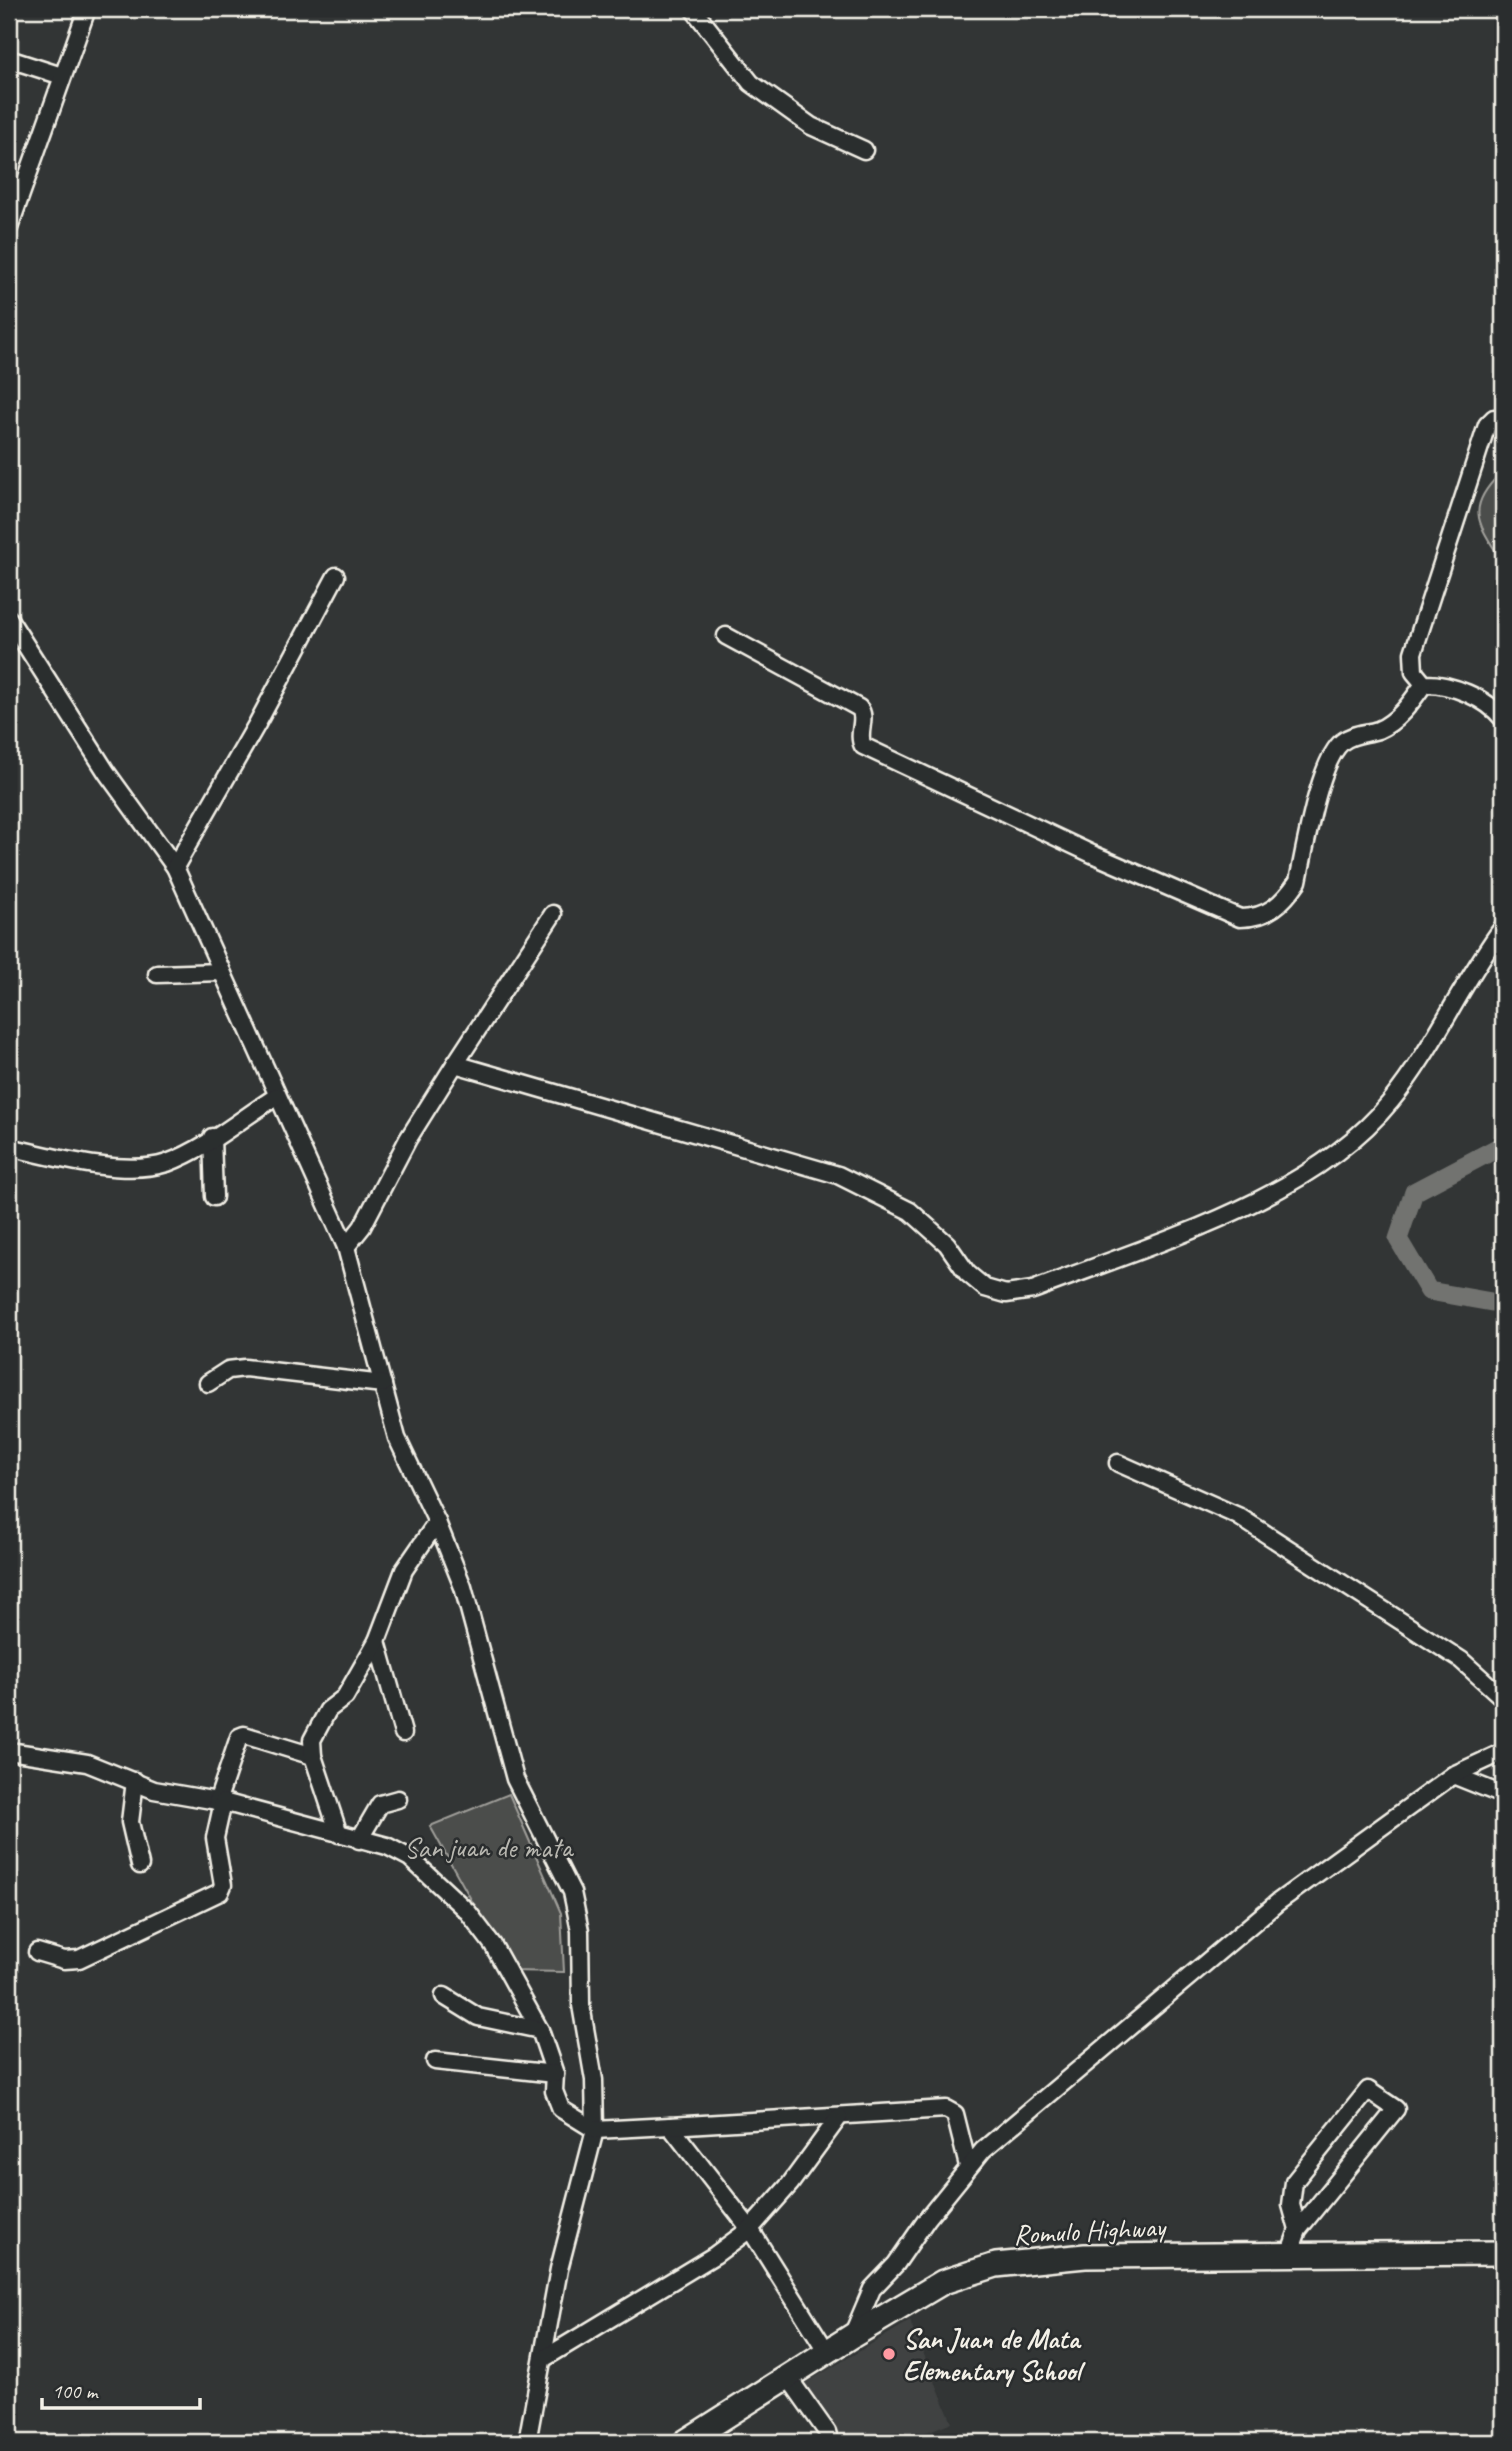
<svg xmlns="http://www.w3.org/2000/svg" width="1512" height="2451" font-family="Caveat,sans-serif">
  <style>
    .built { fill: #404242 }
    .green { fill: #4b4d4c; stroke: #a09f9a; stroke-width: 2 }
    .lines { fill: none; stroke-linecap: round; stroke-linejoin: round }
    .river { stroke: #727370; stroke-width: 19 }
    .minor-casing { stroke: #f4f1e8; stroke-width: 21 }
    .highway-casing { stroke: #f4f1e8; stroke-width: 28 }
    .minor { stroke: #2a2d2e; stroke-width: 16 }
    .highway { stroke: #2a2d2e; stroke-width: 23 }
    .poi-dot { fill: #ff9aa2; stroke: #2a2d2e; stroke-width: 2.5 }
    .labels { text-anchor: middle; stroke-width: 5; stroke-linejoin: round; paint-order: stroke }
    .park-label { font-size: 28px; fill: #b9b8b1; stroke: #2a2d2e }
    .street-label { font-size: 28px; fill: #f4f1e8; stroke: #2a2d2e }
    .poi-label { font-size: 28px; font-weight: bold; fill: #f4f1e8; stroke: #2a2d2e; text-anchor: start }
  </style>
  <rect width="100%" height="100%" fill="#323535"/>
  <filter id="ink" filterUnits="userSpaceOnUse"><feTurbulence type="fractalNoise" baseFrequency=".0143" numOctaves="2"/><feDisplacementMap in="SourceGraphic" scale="14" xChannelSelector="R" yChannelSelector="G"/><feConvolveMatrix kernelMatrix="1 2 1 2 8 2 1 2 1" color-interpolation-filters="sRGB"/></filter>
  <g filter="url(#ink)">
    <polygon class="built" points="910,2321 952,2422 902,2442 837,2442 799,2387"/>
    <g class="green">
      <path d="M1500 474 1503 476V563C1480 525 1463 510 1500 474Z"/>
      <polygon points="509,1794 561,1913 564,1972 511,1971 430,1826"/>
    </g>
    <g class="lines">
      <polyline class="river" points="1503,1145 1414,1192 1398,1239 1429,1291 1503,1304"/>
      <g class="minor-casing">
        <g id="minor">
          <polyline points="693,9 751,83 811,126 864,150"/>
          <polyline points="9,59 62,76"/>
          <polyline points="9,228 87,9"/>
          <path d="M1503 420 1494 418 1487 425 1413 653 1414 672 1424 684C1450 683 1487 698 1503 719"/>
          <polyline points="9,619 107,773 175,867 346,1247 397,1438 437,1522 463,1587 515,1779 572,1892 580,1931 581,2005 594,2080 595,2130 559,2269 527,2442"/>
          <path d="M726 636 859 708C868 718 856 733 863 746L1092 854 1240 918C1268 918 1283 903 1298 881 1305 849 1319 761 1342 742 1353 733 1366 734 1378 730 1398 722 1412 701 1424 684"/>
          <polyline points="175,867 257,724 336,576"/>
          <polyline points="157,974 222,972"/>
          <polyline points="455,1064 553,914"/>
          <polyline points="212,1137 214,1197"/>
          <path d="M9 1147C53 1157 123 1177 167 1163 206 1149 242 1118 277 1096"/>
          <path d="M346 1247 362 1227 408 1139 455 1064 838 1175 910 1211 947 1244 967 1273 985 1288 1006 1294 1033 1290C1149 1245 1311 1200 1391 1101 1433 1050 1462 982 1503 927"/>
          <polyline points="208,1383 228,1370 245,1368 383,1384"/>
          <polyline points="1118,1463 1238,1516 1461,1660 1503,1698"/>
          <polyline points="377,1641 403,1733"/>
          <polyline points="9,1751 87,1763 154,1790 223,1802 387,1846 410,1858 468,1912 493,1945 540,2030 555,2074 554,2091 561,2109 595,2130 670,2126 750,2229 827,2352"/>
          <polyline points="1453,1775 1503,1795"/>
          <polyline points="135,1781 130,1822 140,1865"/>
          <polyline points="217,1802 239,1737 244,1735 313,1756"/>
          <polyline points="339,1834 313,1756 312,1740 328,1710 345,1697 377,1641 404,1570 437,1522"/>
          <polyline points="359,1840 380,1804 398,1799"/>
          <polyline points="37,1952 64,1960 79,1959 220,1892 223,1885 215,1838 223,1802"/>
          <polyline points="444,1996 478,2017 540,2030"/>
          <polyline points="435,2061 555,2074"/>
          <polyline points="670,2126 946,2109 955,2114 968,2166"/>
          <polyline points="1290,2252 1298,2230 1291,2205 1294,2182 1368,2090 1396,2109 1298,2230"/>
          <polyline points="852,2336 872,2289 896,2264 927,2219 983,2150 1278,1902 1453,1775 1503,1752"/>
          <polyline points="543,2359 715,2255 750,2229 790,2184 839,2117"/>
          <polyline points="788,2377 827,2432 830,2442"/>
        </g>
      </g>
      <g class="highway-casing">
        <polyline id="highway" points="685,2442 852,2336 943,2282 996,2265 1085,2256 1503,2253"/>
      </g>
      <use href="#minor" class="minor"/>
      <use href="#highway" class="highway"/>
    </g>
  </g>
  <circle class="poi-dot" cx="889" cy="2354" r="7"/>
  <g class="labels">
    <g class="park-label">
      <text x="488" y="1857">San juan de mata</text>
    </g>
    <g class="street-label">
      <text transform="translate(1089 2230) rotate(-3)" y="10">Romulo Highway</text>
    </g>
    <g class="poi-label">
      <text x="903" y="2348">San Juan de Mata<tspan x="903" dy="32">Elementary School</tspan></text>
    </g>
  </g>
  <rect width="1512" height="2451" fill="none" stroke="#2a2d2e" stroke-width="35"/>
  <rect x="18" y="18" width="1477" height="2416" fill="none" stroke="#f4f1e8" stroke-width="2.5" filter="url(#ink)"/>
  <path d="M42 2398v10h158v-10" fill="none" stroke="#f4f1e8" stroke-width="3.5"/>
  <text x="52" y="2398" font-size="21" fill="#f4f1e8" stroke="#2a2d2e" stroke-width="5" paint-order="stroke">100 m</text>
</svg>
